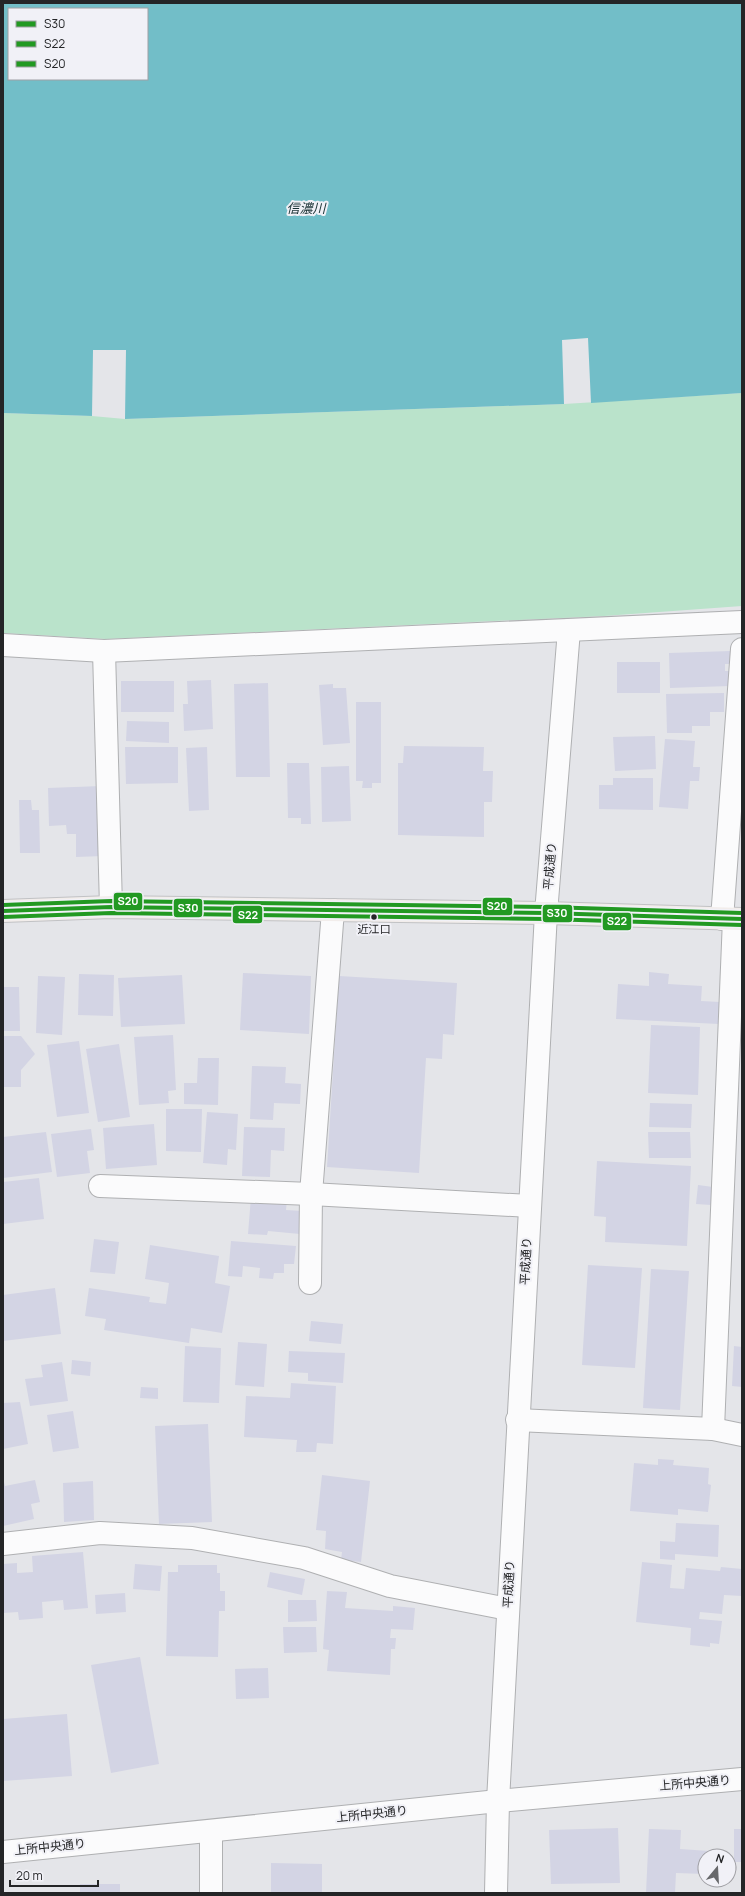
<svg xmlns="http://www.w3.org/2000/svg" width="745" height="1896" font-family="Manrope,'Noto Sans JP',sans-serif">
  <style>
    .green { fill: #bae3cb }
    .water { fill: #72bec8; fill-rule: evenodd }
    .building { fill: #d3d4e4 }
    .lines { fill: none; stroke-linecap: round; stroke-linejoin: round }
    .minor-casing { stroke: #afb0b2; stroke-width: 24 }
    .tertiary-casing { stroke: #afb0b2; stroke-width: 24 }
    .primary-casing { stroke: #c1c2c4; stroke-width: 24 }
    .minor { stroke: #fbfbfc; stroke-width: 22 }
    .tertiary { stroke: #fbfbfc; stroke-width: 22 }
    .primary { stroke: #f2edeb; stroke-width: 22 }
    .bus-1-casing { stroke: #f1f1f7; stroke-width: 7 }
    .bus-2-casing { stroke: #f1f1f7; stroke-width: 7 }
    .bus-3-casing { stroke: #f1f1f7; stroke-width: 7 }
    .bus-1 { stroke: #292; stroke-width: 4 }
    .bus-2 { stroke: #292; stroke-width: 4 }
    .bus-3 { stroke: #292; stroke-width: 4 }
    .bus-dot { fill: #242527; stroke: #f1f1f7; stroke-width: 1.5 }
    .labels { text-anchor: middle; stroke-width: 4; stroke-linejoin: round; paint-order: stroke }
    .bus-label { font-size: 11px; fill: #242527; stroke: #f1f1f7 }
    .street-label { font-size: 12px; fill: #242527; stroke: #f1f1f7 }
    .water-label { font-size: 13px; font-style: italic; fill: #183033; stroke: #f1f1f7 }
    .line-badge { stroke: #f1f1f7; stroke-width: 1.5 }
    .badge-label { font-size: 11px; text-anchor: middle; font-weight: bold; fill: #fff }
  </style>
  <rect width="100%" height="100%" fill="#e4e5e9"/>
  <polygon class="green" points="742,393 742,606 604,616 106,639 3,633 3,413 92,416 125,419 564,404"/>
  <path class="water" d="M3 3H742V393L591 403 588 338 562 340 564 404 125 419 126 350H93L92 416 3 413ZM9 9H147V79H9Z"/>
  <g class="building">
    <polygon points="731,651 731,664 725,664 725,671 730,671 730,686 670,688 669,653"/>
    <rect x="617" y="662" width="43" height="31"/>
    <polygon points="211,680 213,729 184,731 183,704 188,704 187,681"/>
    <rect x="121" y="681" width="53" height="31"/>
    <polygon points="268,683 270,777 236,777 234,684"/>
    <polygon points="333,684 333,688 346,688 350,743 323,745 319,685"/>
    <polygon points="724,693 724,712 710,712 710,726 692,726 692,733 667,733 666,694"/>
    <polygon points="356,702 381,702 381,783 372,783 372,788 362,788 363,781 356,781"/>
    <polygon points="127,721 169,722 169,743 126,741"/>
    <polygon points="655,736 656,769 615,771 613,737"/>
    <polygon points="665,739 695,741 693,767 700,767 699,781 690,781 688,809 659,807"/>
    <polygon points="404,746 484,747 483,771 493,771 492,802 484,802 484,837 398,835 398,763 403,763"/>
    <polygon points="125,747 178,747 178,783 126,784"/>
    <polygon points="207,747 209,810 189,811 186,748"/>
    <polygon points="287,763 309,763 311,824 301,824 301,818 288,818"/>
    <polygon points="349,766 351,821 322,822 321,767"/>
    <polygon points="613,778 653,778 653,810 599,809 599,785 613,785"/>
    <polygon points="101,786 103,856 76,857 76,834 67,834 66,825 49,826 48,788"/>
    <polygon points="19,800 31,800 32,810 39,810 40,853 20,853"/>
    <polygon points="739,802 742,802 742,825 737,825"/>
    <polygon points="649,972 669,974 668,984 702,986 701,1001 720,1002 719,1024 616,1019 618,984 649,986"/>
    <polygon points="243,973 311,976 309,1034 240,1030"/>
    <polygon points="79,974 114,975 113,1016 78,1015"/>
    <polygon points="182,975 185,1024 121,1027 118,978"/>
    <polygon points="38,976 65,977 62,1035 36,1033"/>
    <polygon points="339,976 457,983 454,1035 443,1034 442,1059 426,1058 419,1173 327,1167"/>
    <polygon points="3,987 19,987 20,1031 3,1031"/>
    <polygon points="651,1025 700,1027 698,1095 648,1093"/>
    <polygon points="173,1035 176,1090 168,1091 169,1103 139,1105 134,1037"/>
    <polygon points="3,1036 21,1036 35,1054 21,1070 21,1087 3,1087"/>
    <polygon points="79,1041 89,1113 57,1117 47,1045"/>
    <polygon points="119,1044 130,1117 98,1122 86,1049"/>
    <polygon points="198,1058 219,1058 218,1105 184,1104 184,1083 197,1083"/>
    <polygon points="252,1066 286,1067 285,1083 301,1084 300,1104 274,1103 273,1120 250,1119"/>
    <polygon points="650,1103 692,1104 691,1128 649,1127"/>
    <polygon points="166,1109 202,1109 201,1152 166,1151"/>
    <polygon points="207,1112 238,1114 236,1150 228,1149 227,1165 203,1163"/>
    <polygon points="154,1124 157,1165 106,1169 103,1128"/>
    <polygon points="244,1127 285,1128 284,1151 271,1150 270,1177 242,1176"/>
    <polygon points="91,1129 94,1150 87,1151 90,1173 57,1177 51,1134"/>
    <polygon points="46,1132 52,1172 3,1178 3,1137"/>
    <polygon points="648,1132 690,1132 691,1158 649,1158"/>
    <polygon points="597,1161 691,1166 687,1246 605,1242 606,1217 594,1216"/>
    <polygon points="39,1178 44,1219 3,1224 3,1182"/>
    <polygon points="698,1185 713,1187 711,1205 696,1204"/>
    <polygon points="251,1197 287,1200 286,1210 302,1211 300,1234 268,1231 267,1235 248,1234"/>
    <polygon points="94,1239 119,1242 115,1274 90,1272"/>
    <polygon points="231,1241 296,1246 294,1264 284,1264 284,1273 274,1273 273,1279 259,1278 260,1268 243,1266 242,1277 228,1276"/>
    <polygon points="150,1245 219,1256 215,1283 230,1286 222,1333 191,1328 189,1343 104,1330 106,1319 85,1316 89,1288 150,1297 149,1302 166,1304 169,1283 145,1279"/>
    <polygon points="588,1265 642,1268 635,1368 582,1365"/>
    <polygon points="651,1269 689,1271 680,1410 643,1408"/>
    <polygon points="55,1288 61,1334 3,1341 3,1295"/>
    <polygon points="311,1321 343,1324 341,1344 309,1341"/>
    <polygon points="238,1342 267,1344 264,1387 235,1385"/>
    <polygon points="185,1346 221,1348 219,1403 183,1402"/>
    <polygon points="734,1346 742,1347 742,1387 732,1386"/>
    <polygon points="289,1351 345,1353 343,1383 308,1381 308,1373 288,1372"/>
    <polygon points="72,1360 91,1362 90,1376 71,1374"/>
    <polygon points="62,1362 68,1401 30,1406 25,1379 43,1377 41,1365"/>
    <polygon points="291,1383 336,1386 333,1444 317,1443 316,1452 296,1452 297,1440 244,1437 246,1396 290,1398"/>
    <polygon points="141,1387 158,1388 158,1399 140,1398"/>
    <polygon points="20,1402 28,1444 3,1449 3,1403"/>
    <polygon points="73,1411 79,1448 53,1452 47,1415"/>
    <polygon points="208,1424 212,1522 159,1524 155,1426"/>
    <polygon points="658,1459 674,1460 673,1465 709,1468 708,1484 711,1485 708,1512 678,1509 678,1515 630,1511 634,1463 658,1465"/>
    <polygon points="322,1475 370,1481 361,1562 341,1560 342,1552 325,1549 326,1531 316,1530"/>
    <polygon points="3,1478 5,1486 35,1480 40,1502 31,1504 34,1519 3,1526"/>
    <polygon points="93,1481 94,1520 64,1522 63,1483"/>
    <polygon points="676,1523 719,1525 718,1557 675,1554 675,1560 660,1559 660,1541 675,1542"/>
    <polygon points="83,1552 88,1608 64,1610 63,1600 42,1602 43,1618 19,1620 18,1612 3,1613 3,1564 17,1563 17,1573 33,1572 32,1556"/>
    <polygon points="642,1562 672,1565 670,1588 684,1589 686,1568 720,1571 721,1567 742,1569 742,1596 724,1595 722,1614 700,1612 699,1619 722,1621 719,1644 710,1643 710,1647 690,1645 691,1628 636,1622"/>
    <polygon points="135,1564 162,1566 160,1591 133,1589"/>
    <polygon points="178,1565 217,1565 217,1573 220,1573 220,1591 225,1591 225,1611 219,1611 218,1657 166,1656 168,1572 178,1572"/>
    <polygon points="270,1572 305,1579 302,1595 267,1587"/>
    <polygon points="327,1591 347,1592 345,1608 393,1611 393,1606 415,1608 413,1630 391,1629 390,1638 396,1638 395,1649 391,1649 390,1675 327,1671 329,1650 323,1649"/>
    <polygon points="125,1593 126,1612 96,1614 95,1595"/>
    <polygon points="288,1600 316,1600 317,1621 288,1622"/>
    <polygon points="283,1627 316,1627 317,1652 284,1653"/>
    <polygon points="140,1657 159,1764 111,1773 91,1665"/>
    <polygon points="268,1668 269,1698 236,1699 235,1669"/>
    <polygon points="67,1714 72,1776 3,1781 3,1719"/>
    <polygon points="618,1828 620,1883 551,1884 549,1830"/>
    <polygon points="649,1829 681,1830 680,1849 709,1851 709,1856 705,1856 705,1874 676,1873 675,1893 646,1893"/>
    <rect x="734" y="1829" width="8" height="33"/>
    <polygon points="271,1863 322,1864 322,1893 271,1893"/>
    <rect x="80" y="1884" width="40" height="9"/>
  </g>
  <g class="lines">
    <g class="minor-casing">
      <g id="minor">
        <polyline points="104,651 111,907"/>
        <polyline points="722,919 742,649"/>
        <polyline points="100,1186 311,1194 530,1206"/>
        <polyline points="310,1283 311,1194 333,910"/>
        <polyline points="517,1420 713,1429 742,1435"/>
        <polyline points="713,1429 734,919"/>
        <polyline points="3,1544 100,1533 192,1538 304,1558 390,1586 508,1609"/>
        <polyline points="211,1831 211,1893"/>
      </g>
    </g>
    <g class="tertiary-casing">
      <g id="tertiary">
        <polyline points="3,645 104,651 742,622"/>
        <polyline points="3,1852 498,1801 742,1779"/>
        <polyline points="496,1893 498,1801 546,913 569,630"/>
      </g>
    </g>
    <g class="primary-casing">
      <polyline id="primary" points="3,911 111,907 546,913 742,919"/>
    </g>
    <use href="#minor" class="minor"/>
    <use href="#tertiary" class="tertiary"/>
    <use href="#primary" class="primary"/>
    <g class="bus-1-casing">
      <polyline id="bus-1" points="3,911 111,907 546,913 742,919"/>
    </g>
    <g class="bus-2-casing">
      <polyline id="bus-2" points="3,917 111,913 546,919 742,925"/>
    </g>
    <g class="bus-3-casing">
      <polyline id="bus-3" points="3,905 111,901 546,907 742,913"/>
    </g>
    <use href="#bus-1" class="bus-1"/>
    <use href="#bus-2" class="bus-2"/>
    <use href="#bus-3" class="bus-3"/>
  </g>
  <circle class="bus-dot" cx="374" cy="917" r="3.5"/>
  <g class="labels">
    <g class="bus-label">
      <text x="374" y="933">近江口</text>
    </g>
    <g class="street-label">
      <text transform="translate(550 866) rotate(-85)" y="4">平成通り</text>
      <text transform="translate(526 1261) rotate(-87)" y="4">平成通り</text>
      <text transform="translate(509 1584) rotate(-87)" y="4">平成通り</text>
      <text transform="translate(695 1783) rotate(-5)" y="4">上所中央通り</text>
      <text transform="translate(372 1814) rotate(-6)" y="4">上所中央通り</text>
      <text transform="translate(50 1847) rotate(-6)" y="4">上所中央通り</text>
    </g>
    <g class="water-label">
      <text x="306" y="213">信濃川</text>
    </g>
  </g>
  <g class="line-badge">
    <rect x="113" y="892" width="30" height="19" rx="4" fill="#292"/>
    <rect x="482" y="897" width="31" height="19" rx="4" fill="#292"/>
    <rect x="173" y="898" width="30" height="20" rx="4" fill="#292"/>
    <rect x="542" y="904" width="31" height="19" rx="4" fill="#292"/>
    <rect x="232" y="905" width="31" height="19" rx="4" fill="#292"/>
    <rect x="602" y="912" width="30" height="19" rx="4" fill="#292"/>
  </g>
  <g class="badge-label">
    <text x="128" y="905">S20</text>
    <text x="497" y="910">S20</text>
    <text x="188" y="912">S30</text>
    <text x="557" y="917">S30</text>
    <text x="248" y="919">S22</text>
    <text x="617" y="925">S22</text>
  </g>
  <rect width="745" height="1896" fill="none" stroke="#242527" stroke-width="8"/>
  <rect x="8" y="8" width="140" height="72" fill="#f1f1f7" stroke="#9f9fa4"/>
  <rect x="16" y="21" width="20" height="6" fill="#229922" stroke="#9f9fa4"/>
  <text x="44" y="28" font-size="12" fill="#242527">S30</text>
  <rect x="16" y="41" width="20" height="6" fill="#229922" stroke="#9f9fa4"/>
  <text x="44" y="48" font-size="12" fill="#242527">S22</text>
  <rect x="16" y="61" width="20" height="6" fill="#229922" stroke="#9f9fa4"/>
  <text x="44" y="68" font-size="12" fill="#242527">S20</text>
  <g transform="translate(717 1868) rotate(18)"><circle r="19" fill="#f1f1f7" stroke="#9f9fa4"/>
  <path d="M0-3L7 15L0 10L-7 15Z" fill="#67686b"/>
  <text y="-6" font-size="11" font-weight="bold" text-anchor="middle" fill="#242527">N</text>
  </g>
  <path d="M10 1880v6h88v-6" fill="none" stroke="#242527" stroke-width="2"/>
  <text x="16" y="1880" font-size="12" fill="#242527" stroke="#f1f1f7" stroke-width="3" paint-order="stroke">20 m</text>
</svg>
